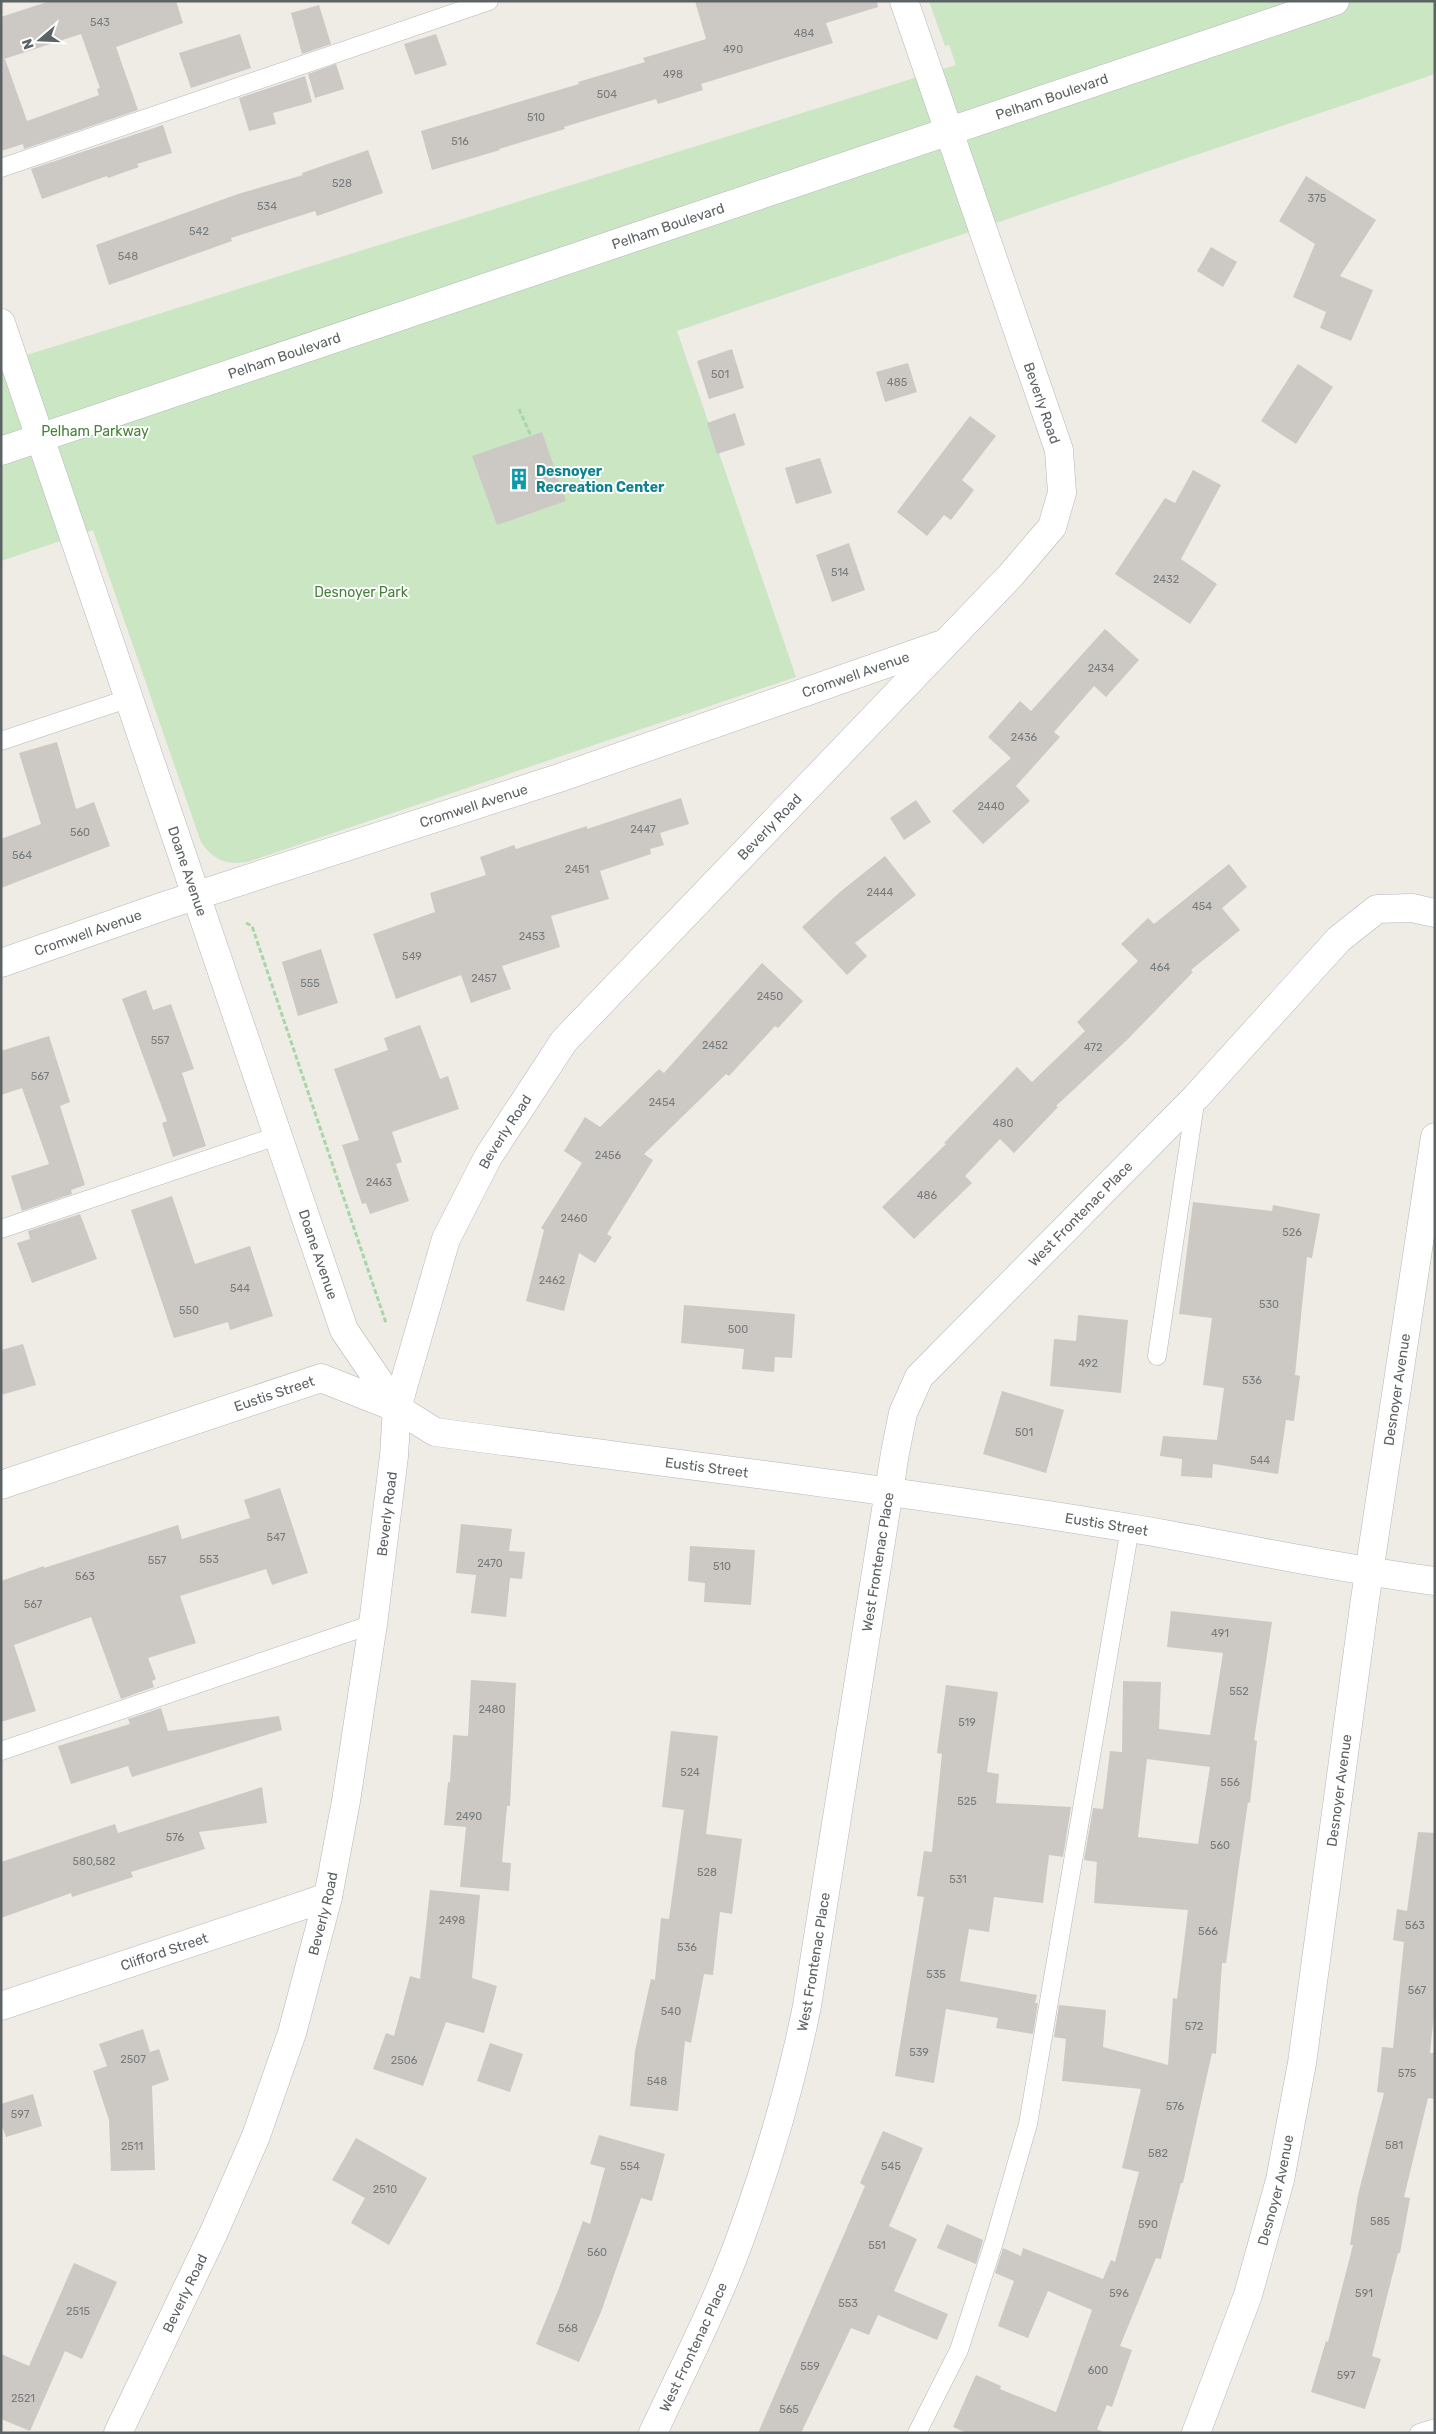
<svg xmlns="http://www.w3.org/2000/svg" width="1436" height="2434" font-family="Rubik,sans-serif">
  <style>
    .green { fill: #cae6c3 }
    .building { fill: #ccc8c4; fill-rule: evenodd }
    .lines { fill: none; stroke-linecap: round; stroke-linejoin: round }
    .service-casing { stroke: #b3b7ba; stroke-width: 19 }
    .minor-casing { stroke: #b3b7ba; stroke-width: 29 }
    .path { stroke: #a6d7a9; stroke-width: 3; stroke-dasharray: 5 2.5; stroke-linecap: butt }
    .service { stroke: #fff; stroke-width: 18 }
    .minor { stroke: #fff; stroke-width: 28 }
    .labels { text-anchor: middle; stroke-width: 4; stroke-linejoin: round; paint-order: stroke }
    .number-label { font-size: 11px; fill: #797c7d }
    .street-label { font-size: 14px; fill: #5d6265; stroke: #fff }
    .park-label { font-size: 14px; fill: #438237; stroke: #fff }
    .culture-label { font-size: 14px; font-weight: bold; fill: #0d838f; stroke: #fff; text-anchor: start }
  </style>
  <rect width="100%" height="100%" fill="#efebe5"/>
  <path class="green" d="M929 1H1435V74L677 331 796 677 247 862C226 865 213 860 201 842L93 530 1 561V363L956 65 949 45 945 46Z"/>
  <g class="building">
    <path d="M50 1H176L183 23 116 47 138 110 24 149 23 144 1 151V17ZM81 34 100 88 97 89 99 95 27 121 5 59 1 60Z"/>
    <polygon points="695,1 877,1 878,7 826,23 833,43 701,84 703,90 658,104 656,99 564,127 565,129 499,149 500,150 432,170 421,131 579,84 578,82 645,62 643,58 706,39"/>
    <polygon points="319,5 331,44 302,54 291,13"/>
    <polygon points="240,34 251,68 191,88 179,53"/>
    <polygon points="436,34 447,65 415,75 404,44"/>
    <polygon points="336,64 344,89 315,98 308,74"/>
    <polygon points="305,76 312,102 273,113 276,124 249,131 239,98"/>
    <polygon points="163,125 172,153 137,164 139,167 108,178 107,176 42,199 31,169"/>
    <polygon points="368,150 383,193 317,216 315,211 231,238 232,241 109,285 96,245 238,194 303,175 302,173"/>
    <polygon points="1306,176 1376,220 1340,276 1373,290 1351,341 1320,328 1326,312 1293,297 1315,244 1279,221"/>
    <polygon points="1211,247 1237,262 1223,287 1197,271"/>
    <polygon points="732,349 744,388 709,399 697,361"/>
    <polygon points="908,363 917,392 885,402 876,372"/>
    <polygon points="1298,364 1333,387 1296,444 1261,421"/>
    <polygon points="735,413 745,445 717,454 707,423"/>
    <polygon points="970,416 996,436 962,480 974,490 951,520 944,515 927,536 897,512"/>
    <polygon points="542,432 566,501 497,525 472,456"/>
    <polygon points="820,458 832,493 796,504 785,468"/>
    <polygon points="1193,470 1221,485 1181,559 1217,584 1190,624 1115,574 1165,498 1175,503"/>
    <polygon points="849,543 865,590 832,602 816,555"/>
    <polygon points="1105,629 1139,660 1106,697 1094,686 1054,732 1060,737 1016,786 1030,801 983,844 952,811 1011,758 988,737 1020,701 1031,711"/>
    <polygon points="57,742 76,809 94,802 110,846 1,888 1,839 41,824 19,753"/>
    <polygon points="681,798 689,824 660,833 664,845 650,849 651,854 600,871 609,899 551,916 560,947 502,966 511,989 471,1003 461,975 396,999 373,934 435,912 430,893 486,875 480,857 514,845 516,849 587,826 587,829"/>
    <polygon points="916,800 931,822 904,840 890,818"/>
    <polygon points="885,856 916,895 855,943 867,956 847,975 802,927 840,892"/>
    <polygon points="1229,864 1247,887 1222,908 1240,930 1191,970 1193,972 1127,1040 1056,1106 1058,1107 1014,1153 1000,1139 965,1176 972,1183 914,1239 882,1207 946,1144 944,1143 1017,1067 1032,1082 1085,1031 1077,1022 1138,961 1121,944 1148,918 1154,924"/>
    <polygon points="321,949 338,1003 298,1016 282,962"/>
    <polygon points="762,963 803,1001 778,1028 775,1026 729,1076 726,1074 644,1154 653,1160 607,1234 612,1237 595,1263 579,1253 564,1311 526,1301 544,1230 541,1228 582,1163 564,1151 585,1117 600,1127 659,1069 664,1073"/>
    <polygon points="146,990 153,1010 171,1004 194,1069 182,1073 206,1146 173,1157 162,1123 167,1121 122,999"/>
    <polygon points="420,1025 440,1079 448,1076 459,1109 392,1132 402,1162 396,1164 409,1201 370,1214 366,1203 362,1204 342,1145 359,1140 334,1069 388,1050 384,1038"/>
    <polygon points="49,1036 70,1102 60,1106 85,1185 71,1190 72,1194 22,1211 11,1176 49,1164 22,1088 1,1095 1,1051"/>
    <polygon points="172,1196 195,1264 250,1246 273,1316 230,1330 228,1322 174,1338 131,1210"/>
    <polygon points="1193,1202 1272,1211 1273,1205 1320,1214 1312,1258 1307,1257 1295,1375 1300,1376 1294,1421 1286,1420 1278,1474 1213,1464 1212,1478 1181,1476 1182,1459 1160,1456 1163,1436 1217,1440 1224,1388 1203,1385 1212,1318 1179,1314"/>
    <polygon points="80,1214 97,1259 32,1283 17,1243 30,1239 28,1231"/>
    <polygon points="684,1305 795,1314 792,1358 775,1357 774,1372 742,1369 744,1349 681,1343"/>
    <polygon points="1078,1315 1128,1320 1121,1393 1050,1386 1054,1339 1076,1341"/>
    <polygon points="23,1344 36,1385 1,1395 1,1350"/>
    <polygon points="1002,1391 1064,1410 1046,1473 983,1454"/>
    <polygon points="280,1488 308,1573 272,1585 266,1569 180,1596 196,1643 148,1658 156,1679 152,1681 154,1687 121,1699 91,1617 14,1645 36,1711 1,1722 1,1581 44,1566 44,1568 178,1525 182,1539 250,1518 244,1500"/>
    <polygon points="461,1524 512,1529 509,1551 525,1552 522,1579 510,1578 506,1617 471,1613 476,1575 456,1573"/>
    <polygon points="690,1546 755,1550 751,1605 704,1602 705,1583 688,1581"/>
    <path d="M1171 1611 1272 1622 1254 1740 1257 1741 1250 1803 1248 1802 1238 1872 1226 1963H1222L1216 2054 1212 2053 1183 2183H1181L1161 2259 1156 2258 1120 2346 1132 2350 1112 2407 1107 2405 1097 2429 1105 2433H967L953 2427 976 2375 1001 2386 1000 2389 1056 2412 1092 2310 1048 2291 1028 2338 998 2326 1014 2281 995 2273 1003 2248 1021 2256 1023 2248 1103 2279 1111 2260 1115 2262 1139 2172 1122 2168 1141 2089 1062 2081 1066 2039 1054 2037 1059 2005 1106 2010 1103 2047 1168 2065 1173 1998 1177 1999 1188 1910 1094 1903 1097 1862 1084 1860 1093 1808 1103 1809 1110 1751 1122 1752 1123 1681 1161 1682 1159 1729 1210 1735 1223 1653 1167 1647ZM1147 1759 1210 1767 1198 1844 1138 1837Z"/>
    <polygon points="471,1680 516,1683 510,1806 507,1806 502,1862 511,1863 509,1891 460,1887 466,1827 444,1825 448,1782 450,1782 453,1735 468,1736"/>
    <polygon points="946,1685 998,1692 987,1772 999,1774 996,1803 1071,1807 1063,1857 1049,1855 1043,1903 994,1897 989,1932 969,1929 960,1981 1037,1995 1035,2003 1038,2003 1033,2034 996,2028 998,2018 946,2009 934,2083 895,2076 924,1897 917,1896 924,1851 932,1852 942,1754 937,1753"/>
    <polygon points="161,1708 168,1731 279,1716 282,1730 132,1777 128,1766 71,1784 58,1746 130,1724 128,1719"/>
    <polygon points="671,1731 718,1736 706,1834 742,1839 732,1914 720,1912 713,1975 704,1974 691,2043 685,2041 678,2111 630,2106 635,2051 651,1979 655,1980 661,1918 669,1919 684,1810 662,1807"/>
    <polygon points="262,1787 267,1823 199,1832 205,1849 131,1872 133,1877 72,1897 71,1893 1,1918 1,1862 115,1824 118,1833"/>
    <polygon points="1418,1832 1435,1833 1435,2004 1430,2053 1435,2053 1435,2099 1428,2098 1404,2197 1410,2198 1400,2253 1398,2253 1372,2356 1381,2359 1365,2409 1311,2392 1326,2341 1328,2342 1353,2245 1350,2245 1358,2195 1384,2093 1377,2092 1382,2047 1393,2048 1404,1942 1393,1940 1397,1909 1407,1911"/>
    <polygon points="430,1890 480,1895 472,1978 497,1986 484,2033 446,2022 423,2086 373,2069 386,2033 394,2036 410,1976 420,1979"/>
    <polygon points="143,2029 150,2052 159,2049 169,2080 152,2086 155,2170 111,2171 109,2120 93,2071 107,2066 99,2044"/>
    <polygon points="490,2043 523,2054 510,2092 477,2081"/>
    <polygon points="33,2094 42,2126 6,2137 1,2123 1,2104"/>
    <polygon points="883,2131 923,2148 889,2226 917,2239 894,2291 948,2314 937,2340 878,2315 869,2335 851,2328 801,2433 758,2433 865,2186 860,2183"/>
    <polygon points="599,2135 665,2154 652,2201 641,2198 601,2312 579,2362 536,2344 559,2288 583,2221 590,2224 605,2168 590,2164"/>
    <polygon points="356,2138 427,2178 389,2245 351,2223 365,2198 332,2180"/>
    <polygon points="947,2224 983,2240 976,2264 937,2248"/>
    <polygon points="74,2263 117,2282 82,2359 65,2351 30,2431 1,2419 1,2354 29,2366"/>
  </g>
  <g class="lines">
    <g class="service-casing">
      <g id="service">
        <polyline points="1,168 489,1"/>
        <polyline points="1,741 130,698"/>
        <polyline points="1,1229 280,1135"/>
        <polyline points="1157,1356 1196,1097"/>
        <polyline points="1,1751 373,1624"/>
        <polyline points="917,2433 959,2350 994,2242 1028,2124 1130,1528"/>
        <polyline points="1419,2433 1435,2428"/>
      </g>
    </g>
    <g class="minor-casing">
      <g id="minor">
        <path id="s1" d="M1 323 344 1330 397 1408"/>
        <path id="s2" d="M1 451 1335 1"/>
        <path id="s3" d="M1 963 164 906 559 778 940 645"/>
        <path id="s4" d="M1 1485 321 1378 397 1408 435 1432C667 1463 899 1490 1130 1528 1231 1545 1332 1568 1435 1581"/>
        <path id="s5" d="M1 2006 328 1897"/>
        <path id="s6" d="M118 2433 214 2232 256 2136 292 2033 328 1897 346 1801 373 1624 394 1456 397 1408 446 1239 488 1157 564 1041 1011 575 1052 527 1062 493 1059 450 904 1"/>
        <path id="s7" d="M653 2433C683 2369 716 2305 740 2239 768 2163 791 2085 807 2006L895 1453 903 1413 919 1377 1196 1097 1339 939 1377 909 1412 908 1435 913"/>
        <path id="s8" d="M1196 2433 1248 2295 1280 2180 1302 2063 1365 1599 1435 1137"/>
      </g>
    </g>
    <g class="path">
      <polyline points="519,409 531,436"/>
      <polyline points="246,923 252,926 386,1323"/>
    </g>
    <use href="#service" class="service"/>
    <use href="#minor" class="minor"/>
  </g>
  <defs>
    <g id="building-bare" transform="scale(1.725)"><path d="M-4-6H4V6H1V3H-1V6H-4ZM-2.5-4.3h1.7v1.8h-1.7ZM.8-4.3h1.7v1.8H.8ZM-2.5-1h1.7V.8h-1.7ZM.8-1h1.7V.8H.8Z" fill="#0f9aa8" stroke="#fff" stroke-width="2.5" paint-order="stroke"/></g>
  </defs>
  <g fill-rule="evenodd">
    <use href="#building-bare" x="519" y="479"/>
  </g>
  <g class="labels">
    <g class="number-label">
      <text x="100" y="26">543</text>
      <text x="804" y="37">484</text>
      <text x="733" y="53">490</text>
      <text x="673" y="78">498</text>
      <text x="607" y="98">504</text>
      <text x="536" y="121">510</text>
      <text x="460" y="145">516</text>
      <text x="342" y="187">528</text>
      <text x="1317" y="202">375</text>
      <text x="267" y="210">534</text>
      <text x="199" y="235">542</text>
      <text x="128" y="260">548</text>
      <text x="720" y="378">501</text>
      <text x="897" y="386">485</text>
      <text x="840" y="576">514</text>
      <text x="1166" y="583">2432</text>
      <text x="1101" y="672">2434</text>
      <text x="1024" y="741">2436</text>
      <text x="991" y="810">2440</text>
      <text x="643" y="833">2447</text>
      <text x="80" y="836">560</text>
      <text x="22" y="859">564</text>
      <text x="577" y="873">2451</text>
      <text x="880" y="896">2444</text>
      <text x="1202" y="910">454</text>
      <text x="532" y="940">2453</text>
      <text x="412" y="960">549</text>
      <text x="1160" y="971">464</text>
      <text x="484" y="982">2457</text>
      <text x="310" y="987">555</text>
      <text x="770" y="1000">2450</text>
      <text x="160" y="1044">557</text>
      <text x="715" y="1049">2452</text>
      <text x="1093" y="1051">472</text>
      <text x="40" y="1080">567</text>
      <text x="662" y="1106">2454</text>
      <text x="1003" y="1127">480</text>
      <text x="608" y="1159">2456</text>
      <text x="379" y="1186">2463</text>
      <text x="927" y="1199">486</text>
      <text x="574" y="1222">2460</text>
      <text x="1292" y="1236">526</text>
      <text x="552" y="1284">2462</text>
      <text x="240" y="1292">544</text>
      <text x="1269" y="1308">530</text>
      <text x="189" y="1314">550</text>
      <text x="738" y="1333">500</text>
      <text x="1088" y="1367">492</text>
      <text x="1252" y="1384">536</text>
      <text x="1024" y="1436">501</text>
      <text x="1260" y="1464">544</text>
      <text x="276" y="1541">547</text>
      <text x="209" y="1563">553</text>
      <text x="157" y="1564">557</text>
      <text x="490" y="1567">2470</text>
      <text x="722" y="1570">510</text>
      <text x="85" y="1580">563</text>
      <text x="33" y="1608">567</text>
      <text x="1220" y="1637">491</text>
      <text x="1239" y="1695">552</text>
      <text x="492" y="1713">2480</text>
      <text x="967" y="1726">519</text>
      <text x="690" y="1776">524</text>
      <text x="1230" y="1786">556</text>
      <text x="967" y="1805">525</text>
      <text x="469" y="1820">2490</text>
      <text x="175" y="1841">576</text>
      <text x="1220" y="1849">560</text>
      <text x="94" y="1865">580,582</text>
      <text x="707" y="1876">528</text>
      <text x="958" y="1883">531</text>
      <text x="452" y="1924">2498</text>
      <text x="1415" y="1929">563</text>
      <text x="1208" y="1935">566</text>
      <text x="687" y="1951">536</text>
      <text x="936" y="1978">535</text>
      <text x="1417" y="1994">567</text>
      <text x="671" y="2015">540</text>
      <text x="1194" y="2030">572</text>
      <text x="919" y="2056">539</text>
      <text x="133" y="2063">2507</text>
      <text x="404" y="2064">2506</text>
      <text x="1407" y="2077">575</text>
      <text x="657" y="2085">548</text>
      <text x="1175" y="2110">576</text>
      <text x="20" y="2118">597</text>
      <text x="1394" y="2149">581</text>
      <text x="132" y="2150">2511</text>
      <text x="1158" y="2157">582</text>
      <text x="630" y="2170">554</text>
      <text x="891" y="2170">545</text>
      <text x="385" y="2193">2510</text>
      <text x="1380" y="2225">585</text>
      <text x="1148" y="2228">590</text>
      <text x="877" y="2249">551</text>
      <text x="597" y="2256">560</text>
      <text x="1119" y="2297">596</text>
      <text x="1364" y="2297">591</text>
      <text x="848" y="2307">553</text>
      <text x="78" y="2315">2515</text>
      <text x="568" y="2332">568</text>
      <text x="810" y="2370">559</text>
      <text x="1098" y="2374">600</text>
      <text x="1346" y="2379">597</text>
      <text x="23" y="2402">2521</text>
      <text x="789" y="2413">565</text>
    </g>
    <g class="street-label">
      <text dy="5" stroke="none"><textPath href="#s2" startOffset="1109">Pelham Boulevard</textPath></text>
      <text dy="5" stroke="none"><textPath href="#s2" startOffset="704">Pelham Boulevard</textPath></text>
      <text dy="5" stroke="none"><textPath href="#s2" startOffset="299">Pelham Boulevard</textPath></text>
      <text transform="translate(1042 403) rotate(71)" y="5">Beverly Road</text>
      <text dy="5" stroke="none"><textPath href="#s3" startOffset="902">Cromwell Avenue</textPath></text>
      <text dy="5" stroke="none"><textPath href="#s3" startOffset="498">Cromwell Avenue</textPath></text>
      <text dy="5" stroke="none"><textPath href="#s6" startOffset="1775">Beverly Road</textPath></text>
      <text dy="5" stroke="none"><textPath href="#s1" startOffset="579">Doane Avenue</textPath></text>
      <text dy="5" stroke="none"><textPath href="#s3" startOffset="92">Cromwell Avenue</textPath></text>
      <text dy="5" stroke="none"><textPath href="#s6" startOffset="1370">Beverly Road</textPath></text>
      <text dy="5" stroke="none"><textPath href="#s7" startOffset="1325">West Frontenac Place</textPath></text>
      <text dy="5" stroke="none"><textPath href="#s1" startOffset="984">Doane Avenue</textPath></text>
      <text dy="5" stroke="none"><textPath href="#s8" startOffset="1066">Desnoyer Avenue</textPath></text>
      <text dy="5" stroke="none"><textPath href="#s4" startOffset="288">Eustis Street</textPath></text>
      <text dy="5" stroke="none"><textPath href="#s4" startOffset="738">Eustis Street</textPath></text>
      <text dy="5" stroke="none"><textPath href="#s6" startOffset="965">Beverly Road</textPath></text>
      <text dy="5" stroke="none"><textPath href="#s4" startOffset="1142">Eustis Street</textPath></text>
      <text dy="5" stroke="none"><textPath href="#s7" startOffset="905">West Frontenac Place</textPath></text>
      <text dy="5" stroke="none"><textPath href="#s8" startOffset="661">Desnoyer Avenue</textPath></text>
      <text dy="5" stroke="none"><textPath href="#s6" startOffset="560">Beverly Road</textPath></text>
      <text dy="5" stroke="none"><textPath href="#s5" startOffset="172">Clifford Street</textPath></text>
      <text dy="5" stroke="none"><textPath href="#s7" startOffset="500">West Frontenac Place</textPath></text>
      <text dy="5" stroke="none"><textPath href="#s8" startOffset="256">Desnoyer Avenue</textPath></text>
      <text dy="5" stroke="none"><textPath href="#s6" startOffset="155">Beverly Road</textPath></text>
      <text dy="5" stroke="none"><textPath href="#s7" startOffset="95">West Frontenac Place</textPath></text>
    </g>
    <g class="park-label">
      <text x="95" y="436">Pelham Parkway</text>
      <text x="361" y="597">Desnoyer Park</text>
    </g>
    <g class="culture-label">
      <text x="536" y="476">Desnoyer<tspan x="536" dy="16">Recreation Center</tspan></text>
    </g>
  </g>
  <rect width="1436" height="2434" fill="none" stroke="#5d6265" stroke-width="5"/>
  <g transform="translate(40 40) rotate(251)" stroke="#ffffff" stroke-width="4" paint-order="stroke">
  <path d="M0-4L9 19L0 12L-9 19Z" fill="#5d6265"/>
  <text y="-8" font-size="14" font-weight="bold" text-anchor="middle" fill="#5d6265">N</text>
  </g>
</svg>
